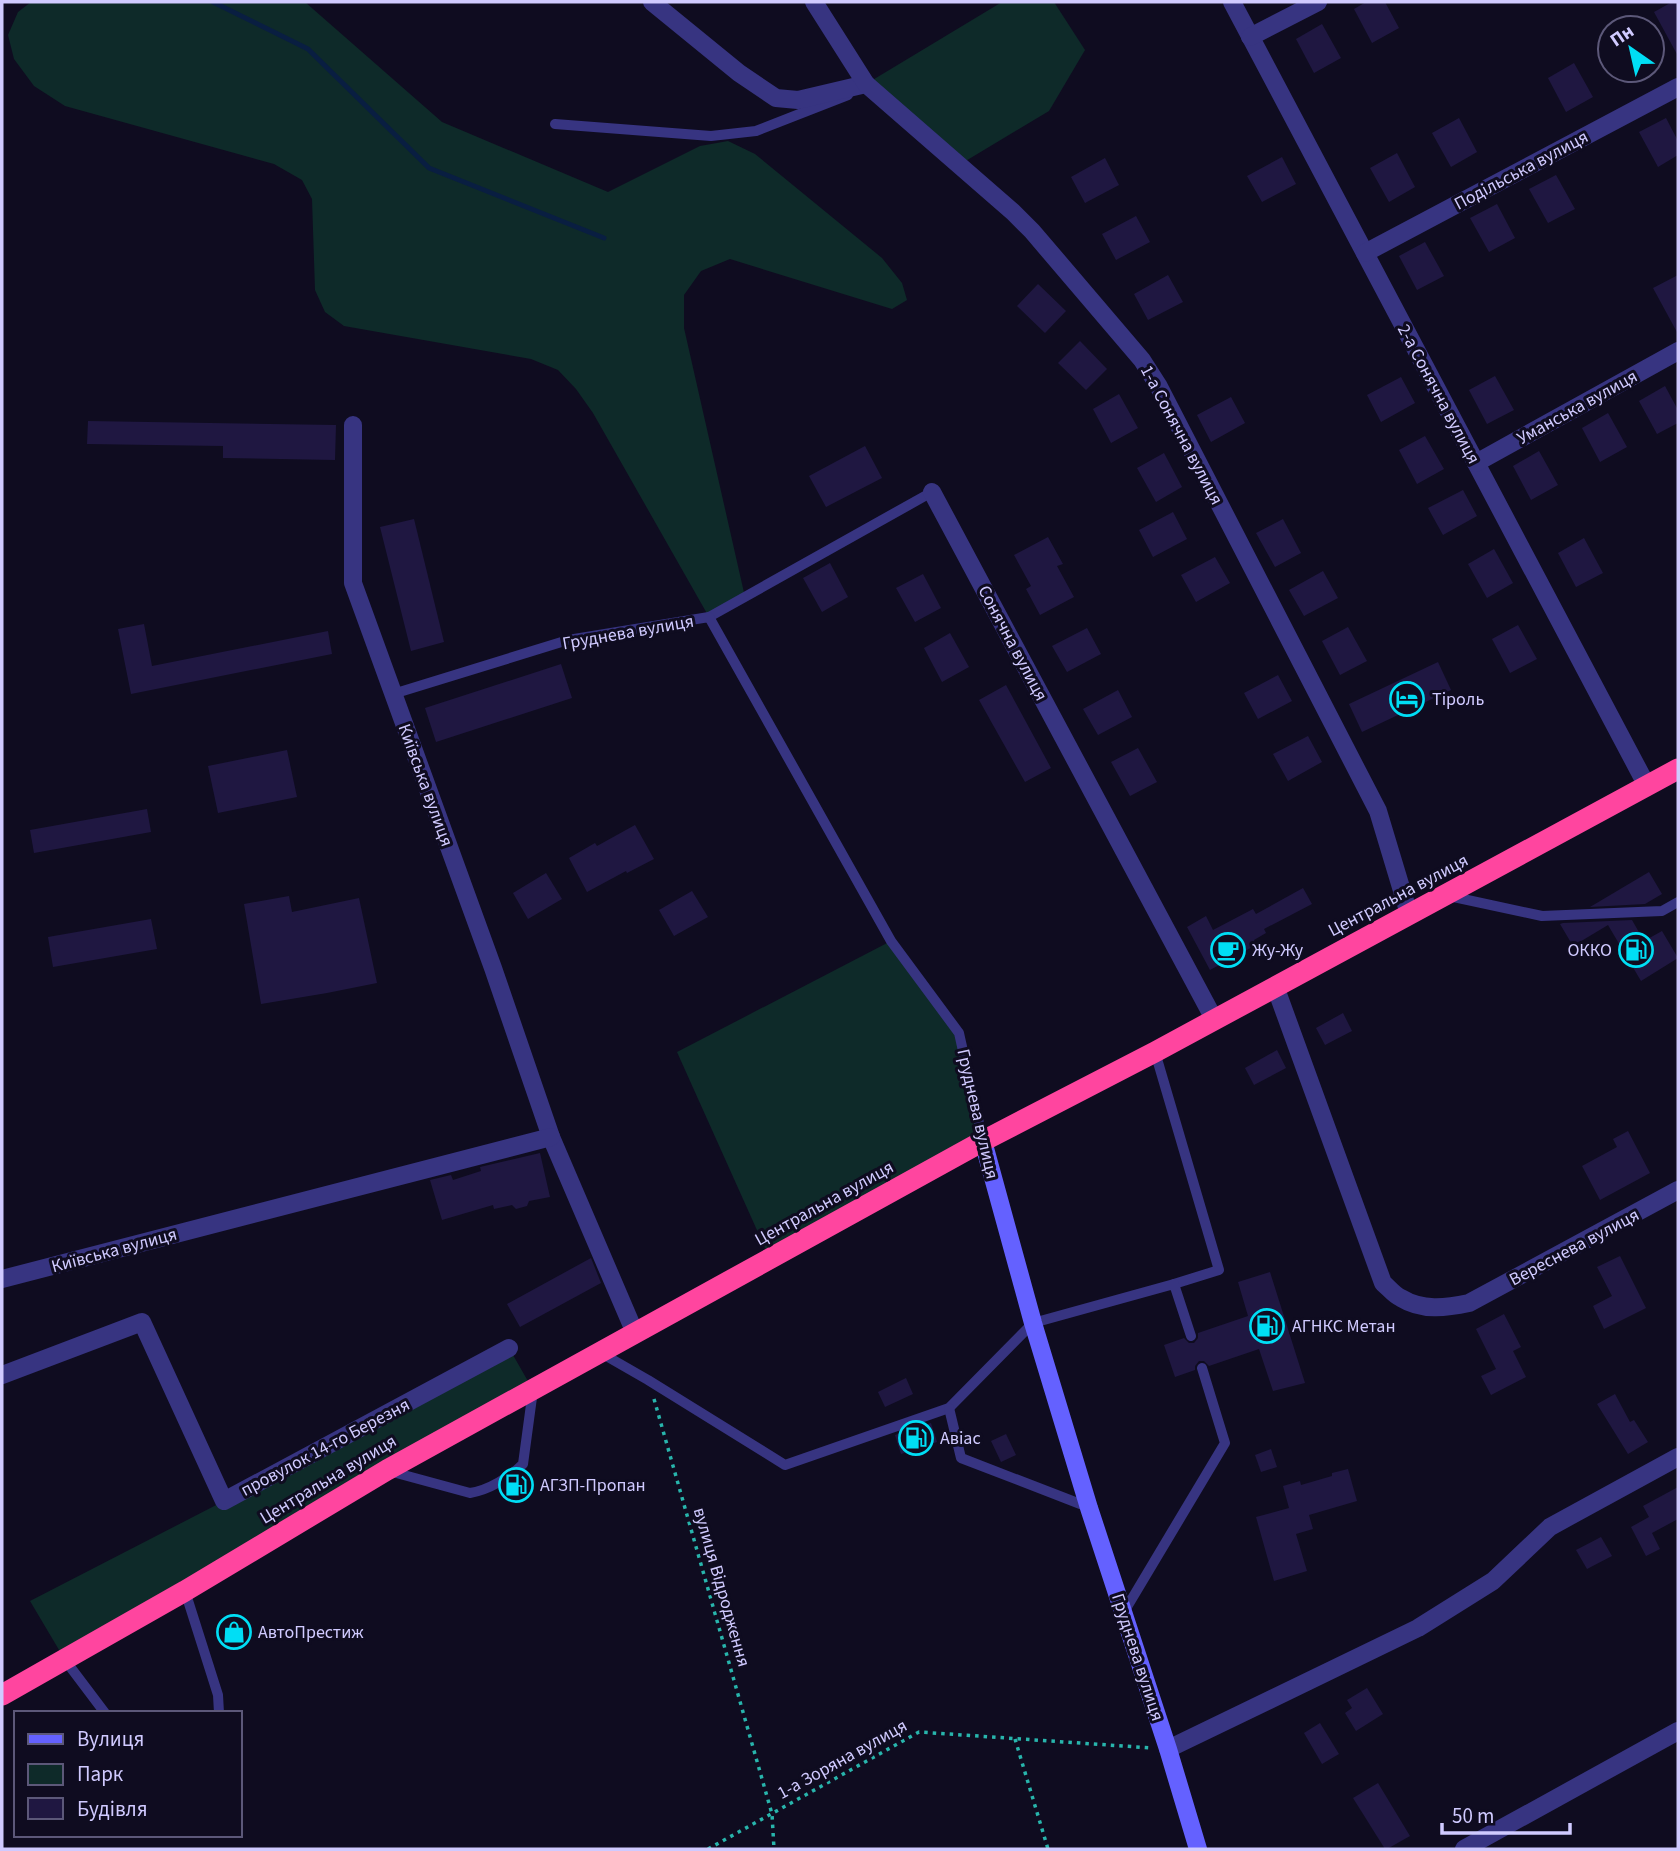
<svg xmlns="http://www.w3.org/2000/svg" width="1680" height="1851" font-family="'Source Sans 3',sans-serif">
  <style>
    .green { fill: #0e2a29 }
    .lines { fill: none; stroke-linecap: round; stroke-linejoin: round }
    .stream { stroke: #091e41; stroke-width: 5 }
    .building { fill: #1f1741 }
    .path { stroke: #28b5ac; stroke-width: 3.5; stroke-dasharray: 3.5 5; stroke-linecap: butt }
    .lane { stroke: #373481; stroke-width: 10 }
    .street { stroke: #373481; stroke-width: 18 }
    .secondary { stroke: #6461ff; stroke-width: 18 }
    .highway { stroke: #ff459f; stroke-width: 21 }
    .labels { text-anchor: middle; stroke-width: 6; stroke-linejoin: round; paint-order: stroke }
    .street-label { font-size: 18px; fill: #d0caff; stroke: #0f0c20 }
    .poi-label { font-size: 18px; fill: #d0caff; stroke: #0f0c20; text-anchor: start }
  </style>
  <rect width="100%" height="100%" fill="#0f0c20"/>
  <g class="green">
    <polygon points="31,2 305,2 442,122 608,192 700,146 728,141 755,154 882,258 902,283 907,300 892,309 730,259 701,271 684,295 684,328 745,597 709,617 593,413 576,389 558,370 531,359 344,326 325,312 315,290 312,199 302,180 274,164 65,106 34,86 14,59 8,35 18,12"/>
    <polygon points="1002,2 1054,2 1085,50 1049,111 959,165 866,84"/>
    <polygon points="891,941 959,1033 983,1141 770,1259 677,1052"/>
    <polygon points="509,1348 533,1390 65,1660 30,1601 224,1501"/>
  </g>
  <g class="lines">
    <polyline class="stream" points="213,2 308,49 429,168 604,238"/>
  </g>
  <g class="building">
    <polygon points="1366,2 1385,2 1399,28 1372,43 1354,9"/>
    <polygon points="1672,2 1678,2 1678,56 1654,12"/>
    <polygon points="1322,24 1341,58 1314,73 1296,39"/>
    <polygon points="1574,63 1593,97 1566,112 1548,78"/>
    <polygon points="1459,118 1477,152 1451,167 1432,133"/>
    <polygon points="1666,118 1678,141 1678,155 1658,167 1639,132"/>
    <polygon points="1397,153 1415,187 1389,202 1370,168"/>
    <polygon points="1282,157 1296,184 1262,202 1247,176"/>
    <polygon points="1105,158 1119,185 1085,203 1071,177"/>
    <polygon points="1556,175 1575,209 1548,223 1529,189"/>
    <polygon points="1497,204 1515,238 1489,252 1470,218"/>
    <polygon points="1136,216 1150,242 1116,260 1102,234"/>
    <polygon points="1425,242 1444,276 1417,290 1399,256"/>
    <polygon points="1168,275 1183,302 1148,320 1134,294"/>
    <polygon points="1678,275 1678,334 1653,288"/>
    <polygon points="1038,284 1066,311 1045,333 1017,306"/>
    <polygon points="1080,341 1107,369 1086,390 1058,363"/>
    <polygon points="1495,376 1514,410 1487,424 1469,390"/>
    <polygon points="1401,377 1415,403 1381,422 1367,395"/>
    <polygon points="1665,386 1678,410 1678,423 1657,434 1639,401"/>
    <polygon points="1119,394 1138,428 1111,443 1093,409"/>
    <polygon points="1231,397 1245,423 1211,442 1197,415"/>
    <polygon points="1608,413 1627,447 1600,462 1582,428"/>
    <polygon points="88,421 336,425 335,460 223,458 223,446 87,444"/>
    <polygon points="1425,436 1444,469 1417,484 1399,450"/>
    <polygon points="865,446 882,478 826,507 809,476"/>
    <polygon points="1539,451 1558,485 1531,500 1513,466"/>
    <polygon points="1164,453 1182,487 1156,502 1137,468"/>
    <polygon points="1463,490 1477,516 1443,535 1428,508"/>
    <polygon points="1173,512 1187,539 1153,557 1139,530"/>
    <polygon points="414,519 444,642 411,651 380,527"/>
    <polygon points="1283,519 1301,553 1275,567 1256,533"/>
    <polygon points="1048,537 1063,564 1057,566 1074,597 1040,615 1026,589 1031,586 1014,555"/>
    <polygon points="1584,538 1603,573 1576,587 1558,553"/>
    <polygon points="1494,549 1513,583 1487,598 1468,564"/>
    <polygon points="1215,557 1230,583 1196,602 1181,575"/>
    <polygon points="830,563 848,597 822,612 803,578"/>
    <polygon points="1323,571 1338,598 1304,616 1289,590"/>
    <polygon points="923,574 941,608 915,622 896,588"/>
    <polygon points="144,624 152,666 328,631 332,654 131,694 118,629"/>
    <polygon points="1518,625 1537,659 1510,673 1492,639"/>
    <polygon points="1348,627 1367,661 1340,675 1322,641"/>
    <polygon points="1087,628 1101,654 1067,672 1052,646"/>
    <polygon points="950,633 969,667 942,682 924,648"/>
    <polygon points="1438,662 1451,690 1362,732 1349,704"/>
    <polygon points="561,664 572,698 436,742 425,708"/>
    <polygon points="1278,675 1292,701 1258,719 1244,693"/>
    <polygon points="1006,685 1051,768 1025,782 979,700"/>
    <polygon points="1118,690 1132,717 1098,735 1083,709"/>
    <polygon points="1308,736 1322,762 1288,781 1273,754"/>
    <polygon points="1138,748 1157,782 1130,796 1111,762"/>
    <polygon points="287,750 297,797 218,813 208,766"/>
    <polygon points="147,809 151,832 34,853 30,830"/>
    <polygon points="635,825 654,859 627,873 626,871 587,892 569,858 595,843 597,846"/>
    <polygon points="1649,872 1662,894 1645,904 1590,907"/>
    <polygon points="546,873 562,899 528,919 513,893"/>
    <polygon points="1303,888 1312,904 1264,929 1266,933 1254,940 1256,945 1210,970 1187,927 1206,916 1213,930 1253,909 1256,914"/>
    <polygon points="692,891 708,917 674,936 659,910"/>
    <polygon points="289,896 292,912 359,898 377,983 327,993 261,1004 244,904"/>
    <polygon points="151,919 157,949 53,967 48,937"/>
    <polygon points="1632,920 1644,941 1662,931 1678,958 1641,981 1608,925 1573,946 1560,924 1563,923"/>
    <polygon points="1343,1013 1352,1031 1325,1045 1316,1028"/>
    <polygon points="1277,1050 1286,1068 1254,1085 1245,1068"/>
    <polygon points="1628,1131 1650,1173 1600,1200 1582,1166 1617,1147 1613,1139"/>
    <polygon points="540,1153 550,1197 529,1201 527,1206 516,1209 512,1205 494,1209 493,1205 442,1220 430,1180 451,1175 453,1180 481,1171 480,1167"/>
    <polygon points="1620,1256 1646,1308 1604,1329 1593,1306 1612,1296 1597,1267"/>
    <polygon points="591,1258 601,1283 520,1327 507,1304"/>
    <polygon points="1270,1272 1305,1383 1273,1391 1259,1349 1209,1366 1204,1361 1199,1361 1195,1366 1195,1370 1175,1377 1164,1345 1184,1338 1189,1343 1194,1343 1198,1338 1198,1333 1248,1316 1238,1282"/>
    <polygon points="1504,1314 1521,1347 1513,1351 1526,1377 1491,1395 1481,1376 1496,1369 1476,1329"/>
    <polygon points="906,1378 913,1394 885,1407 878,1392"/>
    <polygon points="1615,1394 1630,1422 1634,1420 1648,1442 1628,1454 1597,1404"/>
    <polygon points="931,1423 937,1442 901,1454 895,1435"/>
    <polygon points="1006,1434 1016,1455 1001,1462 991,1441"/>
    <polygon points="1271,1449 1277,1467 1261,1472 1255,1455"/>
    <polygon points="1348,1469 1357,1501 1309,1515 1313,1529 1296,1534 1307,1571 1274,1581 1256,1517 1289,1508 1283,1486 1300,1481 1301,1485 1332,1476 1332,1473"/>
    <polygon points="1678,1487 1678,1519 1652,1533 1660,1549 1646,1556 1631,1527 1649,1517 1643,1506"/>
    <polygon points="1601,1537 1612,1556 1587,1569 1576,1550"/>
    <polygon points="242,1618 250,1632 227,1645 219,1632"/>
    <polygon points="1367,1688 1383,1714 1356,1731 1345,1713 1352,1708 1347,1700"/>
    <polygon points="1320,1723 1339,1754 1322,1764 1304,1733"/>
    <polygon points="1378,1783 1410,1836 1387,1849 1385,1849 1353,1798"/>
  </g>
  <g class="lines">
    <g class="path">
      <polyline points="654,1399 772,1814 774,1849"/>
      <polyline points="1015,1739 1048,1849"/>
      <polyline points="708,1849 919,1732 1152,1748"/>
    </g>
    <g class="lane">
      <polyline points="555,124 711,136 756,131 848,95"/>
      <polyline points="709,617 932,492"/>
      <polyline points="393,694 568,640 709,617 891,941 959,1033 983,1141"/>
      <polyline points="1449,896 1542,916 1662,911 1678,902"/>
      <polyline points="1155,1052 1219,1270 1174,1284"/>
      <polyline points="601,1353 648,1380 785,1465 949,1408 1033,1323 1174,1284 1191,1336"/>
      <polyline points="949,1408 961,1458 1088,1507"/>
      <path d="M389 1471 470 1493C489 1490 510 1477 523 1464L533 1390"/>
      <polyline points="185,1591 218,1695 219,1713"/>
      <polyline points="1124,1612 1225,1443 1202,1368"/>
      <polyline points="65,1660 105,1713"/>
    </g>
    <g class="street">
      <polyline points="652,2 739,73 776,98 798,100 866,84"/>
      <polyline points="814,2 866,84 1013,212 1032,231 1142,360 1158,385 1378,811 1409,914"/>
      <polyline points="1232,2 1647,786"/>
      <polyline points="1250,37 1318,2"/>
      <polyline points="1365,253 1678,87"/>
      <polyline points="353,425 353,583 493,968 551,1137 635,1333"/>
      <polyline points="1476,463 1678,351"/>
      <polyline points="932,492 1214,1019"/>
      <path d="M1275 986 1383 1283C1389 1288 1394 1295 1401 1298 1422 1311 1446 1308 1469 1303L1678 1190"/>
      <polyline points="2,1279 551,1137"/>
      <polyline points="2,1375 142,1322 224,1501 509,1348"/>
      <polyline points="1168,1749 1418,1628 1493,1581 1550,1527 1678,1457"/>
      <polyline points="1464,1849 1678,1731"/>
    </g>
    <polyline class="secondary" points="983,1141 1033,1323 1089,1508 1168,1749 1198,1849"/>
    <polyline class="highway" points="2,1695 185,1591 387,1470 983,1141 1155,1052 1678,769"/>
  </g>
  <defs>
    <g id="hotel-ring" transform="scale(1.75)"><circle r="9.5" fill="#0f0c20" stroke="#00def5" stroke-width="1.5"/><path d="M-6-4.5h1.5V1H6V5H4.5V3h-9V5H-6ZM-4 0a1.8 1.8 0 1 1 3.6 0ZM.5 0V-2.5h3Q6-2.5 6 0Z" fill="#00def5"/></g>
    <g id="cafe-ring" transform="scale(1.75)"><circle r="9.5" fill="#0f0c20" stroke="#00def5" stroke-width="1.5"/><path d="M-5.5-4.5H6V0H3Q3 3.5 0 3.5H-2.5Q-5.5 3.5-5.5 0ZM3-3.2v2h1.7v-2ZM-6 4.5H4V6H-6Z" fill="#00def5"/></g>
    <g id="fuel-ring" transform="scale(1.75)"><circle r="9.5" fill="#0f0c20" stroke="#00def5" stroke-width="1.5"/><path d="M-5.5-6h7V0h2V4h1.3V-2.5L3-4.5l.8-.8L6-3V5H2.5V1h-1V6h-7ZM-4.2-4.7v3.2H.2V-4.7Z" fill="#00def5"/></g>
    <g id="shop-ring" transform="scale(1.75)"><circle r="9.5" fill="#0f0c20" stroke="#00def5" stroke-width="1.5"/><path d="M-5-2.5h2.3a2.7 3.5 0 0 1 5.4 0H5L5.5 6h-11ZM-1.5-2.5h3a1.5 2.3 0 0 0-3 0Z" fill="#00def5"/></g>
  </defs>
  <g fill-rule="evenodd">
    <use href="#hotel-ring" x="1407" y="699"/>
    <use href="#cafe-ring" x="1228" y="950"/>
    <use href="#fuel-ring" x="1636" y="950"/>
    <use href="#fuel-ring" x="1267" y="1326"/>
    <use href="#fuel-ring" x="916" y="1438"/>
    <use href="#fuel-ring" x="516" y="1485"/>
    <use href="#shop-ring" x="234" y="1632"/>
  </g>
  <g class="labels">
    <g class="street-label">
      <text transform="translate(1521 170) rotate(-28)" y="6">Подільська вулиця</text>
      <text transform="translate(1439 394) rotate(62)" y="6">2-а Сонячна вулиця</text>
      <text transform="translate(1577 407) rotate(-29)" y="6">Уманська вулиця</text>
      <text transform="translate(1182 435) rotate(62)" y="6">1-а Сонячна вулиця</text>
      <text transform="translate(628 632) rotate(-10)" y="6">Груднева вулиця</text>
      <text transform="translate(1013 643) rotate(62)" y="6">Сонячна вулиця</text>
      <text transform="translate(426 785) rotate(70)" y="6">Київська вулиця</text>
      <text transform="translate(1398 895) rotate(-28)" y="6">Центральна вулиця</text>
      <text transform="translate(978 1114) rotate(77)" y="6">Груднева вулиця</text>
      <text transform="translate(824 1203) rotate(-29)" y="6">Центральна вулиця</text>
      <text transform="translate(1574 1247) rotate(-28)" y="6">Вереснева вулиця</text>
      <text transform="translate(114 1250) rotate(-15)" y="6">Київська вулиця</text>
      <text transform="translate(325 1447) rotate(-28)" y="6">провулок 14-го Березня</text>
      <text transform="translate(328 1479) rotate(-31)" y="6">Центральна вулиця</text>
      <text transform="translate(722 1587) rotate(74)" y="6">вулиця Відродження</text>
      <text transform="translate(1138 1657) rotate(72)" y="6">Груднева вулиця</text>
      <text transform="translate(842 1759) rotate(-29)" y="6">1-а Зоряна вулиця</text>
    </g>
    <g class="poi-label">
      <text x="1432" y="705">Тіроль</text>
      <text x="1252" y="956">Жу-Жу</text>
      <text x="1612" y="956" text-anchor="end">ОККО</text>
      <text x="1292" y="1332">АГНКС Метан</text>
      <text x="940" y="1444">Авіас</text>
      <text x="540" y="1491">АГЗП-Пропан</text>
      <text x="258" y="1638">АвтоПрестиж</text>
    </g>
  </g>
  <rect width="1680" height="1851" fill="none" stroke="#d0caff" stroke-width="7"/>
  <rect x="14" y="1711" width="228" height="126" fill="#0f0c20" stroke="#5c5879" stroke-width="2"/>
  <rect x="28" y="1734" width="35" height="10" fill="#6461ff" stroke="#5c5879" stroke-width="2"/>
  <text x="77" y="1746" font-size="21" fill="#d0caff">Вулиця</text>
  <rect x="28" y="1764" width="35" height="21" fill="#0e2a29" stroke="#5c5879" stroke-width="2"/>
  <text x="77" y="1781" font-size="21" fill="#d0caff">Парк</text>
  <rect x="28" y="1798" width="35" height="21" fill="#1f1741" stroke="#5c5879" stroke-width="2"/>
  <text x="77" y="1816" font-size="21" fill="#d0caff">Будівля</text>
  <g transform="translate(1631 49) rotate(326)"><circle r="33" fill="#0f0c20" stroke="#5c5879" stroke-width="2"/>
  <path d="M0-5L12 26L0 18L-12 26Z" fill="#00def5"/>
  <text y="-10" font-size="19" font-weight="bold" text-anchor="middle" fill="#d0caff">Пн</text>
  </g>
  <path d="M1442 1823v10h128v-10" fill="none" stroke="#d0caff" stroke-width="3.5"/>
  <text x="1452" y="1823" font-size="21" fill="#d0caff" stroke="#0f0c20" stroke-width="5" paint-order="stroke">50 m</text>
</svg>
